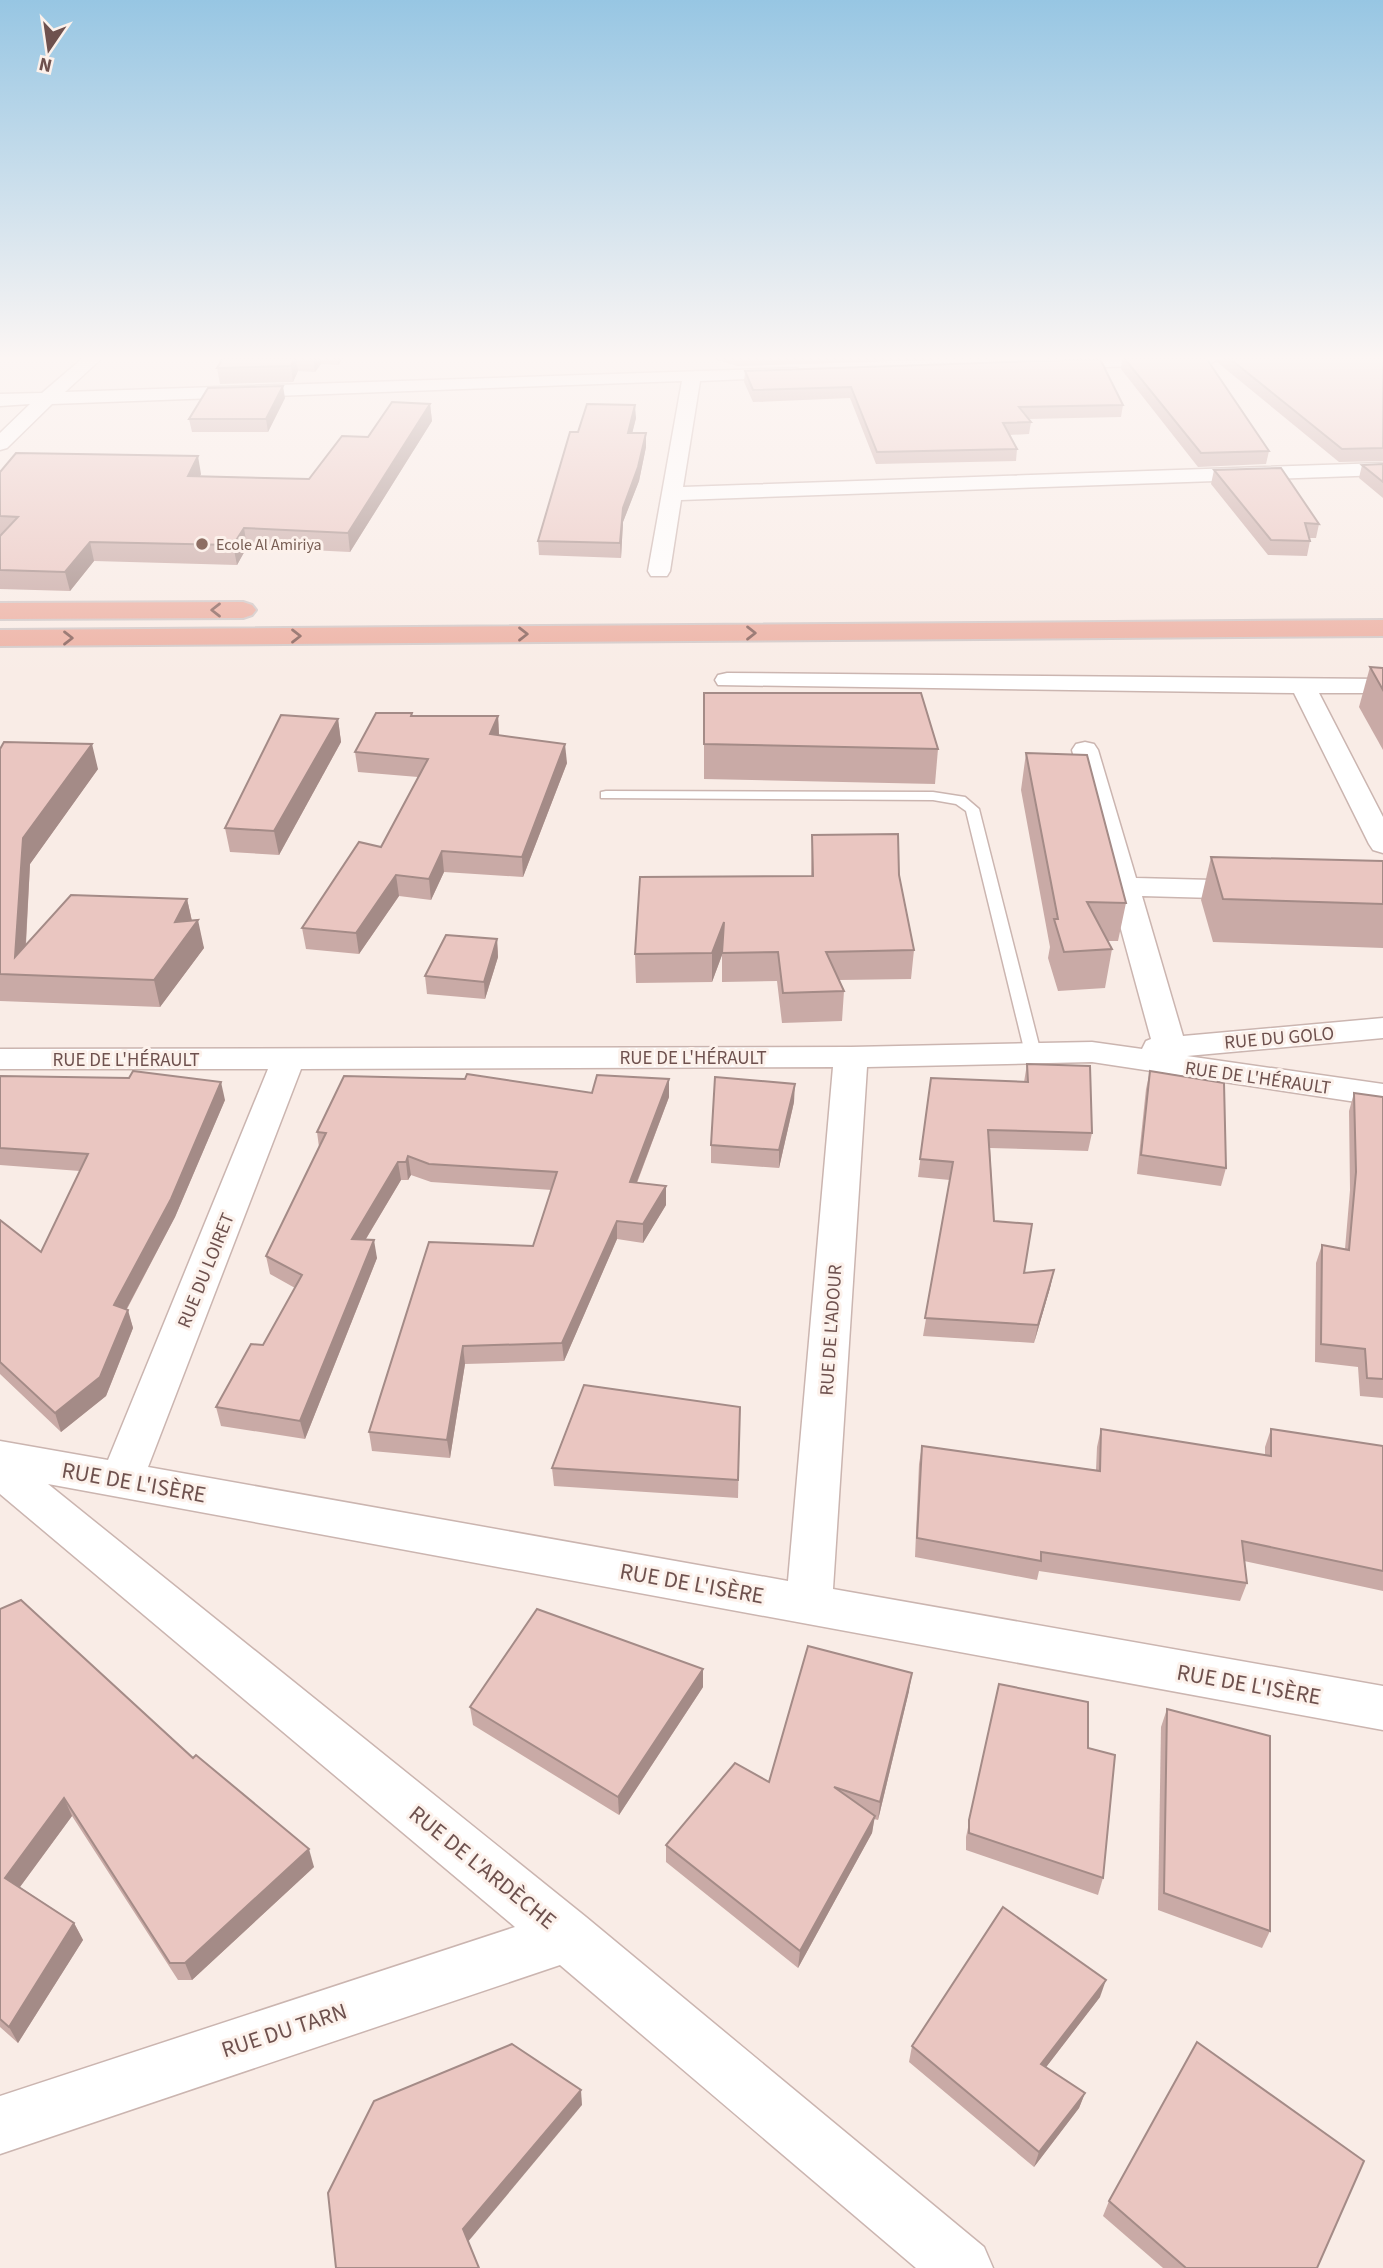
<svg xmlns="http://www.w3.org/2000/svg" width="1383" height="2268" font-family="'Source Sans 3',sans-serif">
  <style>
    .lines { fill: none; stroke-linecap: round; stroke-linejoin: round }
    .service-casing { stroke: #cbb5b0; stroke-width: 3 }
    .minor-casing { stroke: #cbb5b0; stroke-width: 3 }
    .trunk-casing { stroke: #d4cbca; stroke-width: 4 }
    .service { fill: #fff; fill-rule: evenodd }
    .minor { fill: #fff; fill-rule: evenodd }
    .trunk { fill: #edb3a6; fill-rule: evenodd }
    .wall { fill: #c9aaa6 }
    .shaded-wall { fill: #a48b87 }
    .building { fill: #eac6c1; stroke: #a48b87; stroke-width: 2 }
    .oneway { stroke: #8e6a64 }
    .education-dot { fill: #8d6e63; stroke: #fcf1eb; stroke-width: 2.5 }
    .labels { text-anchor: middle; stroke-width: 6; stroke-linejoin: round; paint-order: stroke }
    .far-education-label { font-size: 16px; fill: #785e54; stroke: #fcf1eb; text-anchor: start }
    .street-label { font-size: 19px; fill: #6e514e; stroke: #fcf1eb }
    .near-street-label { font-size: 23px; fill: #6e514e; stroke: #fcf1eb }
  </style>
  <rect width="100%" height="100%" fill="#f9ece6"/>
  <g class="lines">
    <g class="service-casing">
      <polygon id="service" points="606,791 933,792 965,797 979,809 1041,1053 1033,1058 1025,1053 966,811 956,804 933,800 601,798 601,792"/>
    </g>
    <g class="minor-casing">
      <g id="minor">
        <polygon points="83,358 102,358 65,392 797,368 800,372 797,376 791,377 700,381 683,487 1383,463 1383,475 681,500 670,571 667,576 651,576 648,571 682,381 52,404 7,448 0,450 0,433 30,404 0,406 0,394 42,393"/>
        <polygon points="1063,358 1219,358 1211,363 1053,369 1044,364 1047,360"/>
        <polygon points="727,673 1383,679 1383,693 1319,693 1383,817 1383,853 1373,850 1369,844 1294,693 718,685 715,680 718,675"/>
        <path d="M1085 742 1094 744 1098 750 1136 878 1251 881 1261 884 1266 890 1261 896 1251 899 1142 896 1183 1036 1383 1018V1038L1187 1056 1383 1084V1106L1092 1062 867 1067 833 1589 1383 1686V1730L48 1484 586 1917 984 2247 993 2268H916L560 1965 0 2154V2096L515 1927 0 1494V1441L108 1460 268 1069H0V1049L851 1047 1092 1042 1142 1049 1146 1041 1151 1039 1072 750 1076 744ZM833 1067 788 1581 148 1467 301 1069Z"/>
      </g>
    </g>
    <g class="trunk-casing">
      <g id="trunk">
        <polygon points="243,602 252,605 256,610 252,615 243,618 0,619 0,603"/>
        <polygon points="1383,620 1383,636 0,646 0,630"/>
      </g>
    </g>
    <use href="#service" class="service"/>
    <use href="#minor" class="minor"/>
    <use href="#trunk" class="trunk"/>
  </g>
  <g class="wall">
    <polygon points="223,358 343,358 338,365 321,364 315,372 298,371 293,382 220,384 217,368"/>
    <polygon points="711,358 999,358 737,366"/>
    <polygon points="1122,358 1206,358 1269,451 1266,464 1198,467 1121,369"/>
    <polygon points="1218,358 1383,358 1383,461 1339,462 1217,362"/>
    <polygon points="745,371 1123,405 1121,417 1028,419 1031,422 1029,434 1009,435 1017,449 1016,461 876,464 850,398 753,402 744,382"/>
    <polygon points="285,398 268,432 192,432 189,419"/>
    <polygon points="430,404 432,421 350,552 247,547 237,565 94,561 70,591 0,589 0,472 201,474 200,476 309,479 368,437"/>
    <polygon points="636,418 632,433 646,447 639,481 623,522 621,558 539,555 538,541 578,432"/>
    <polygon points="1383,464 1383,498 1359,478 1362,465"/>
    <polygon points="1214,470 1319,524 1316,538 1309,538 1310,541 1307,556 1268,555 1211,484"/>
    <polygon points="1370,667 1383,668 1383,750 1359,707"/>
    <polygon points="704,693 938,749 935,784 704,779"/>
    <polygon points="413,716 498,716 499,735 567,763 523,877 444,872 431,900 399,896 359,954 306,949 302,928 381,847 418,777 358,772 355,752"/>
    <polygon points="338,719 341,742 279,855 230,852 225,828"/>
    <polygon points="0,749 98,769 30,864 26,945 187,899 192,921 204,948 160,1007 0,1001"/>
    <polygon points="1026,753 1126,903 1118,941 1108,941 1112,949 1105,988 1058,991 1048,958 1050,947 1021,790"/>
    <polygon points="812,835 899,875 914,950 911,979 839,980 844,991 842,1021 782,1023 777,981 722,982 722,955 712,982 636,983 635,954 811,876"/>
    <polygon points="1211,857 1383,861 1383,948 1213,942 1201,900"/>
    <polygon points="497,939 498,957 485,999 427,994 425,976"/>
    <polygon points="1027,1064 1092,1133 1088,1151 990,1148 994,1221 1024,1273 1054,1270 1050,1288 1034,1343 923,1336 950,1180 918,1177 931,1078 1024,1082"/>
    <polygon points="1150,1071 1226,1168 1221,1186 1137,1174 1146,1089"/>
    <polygon points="0,1076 225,1100 175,1217 127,1309 133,1328 106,1396 61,1432 0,1374 0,1220 41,1252 80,1171 0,1165"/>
    <polygon points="592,1093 669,1097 637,1183 666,1205 643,1243 617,1239 564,1361 465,1364 450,1458 372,1451 369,1432 533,1246 552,1190 431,1182 411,1175 408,1180 401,1180 366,1239 377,1258 305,1439 221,1426 216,1407 263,1345 295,1288 270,1274 266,1256 319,1147 317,1132"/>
    <polygon points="1354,1093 1383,1097 1383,1398 1360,1396 1358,1367 1315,1362 1316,1263 1322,1245 1345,1249 1350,1190 1349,1111"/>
    <polygon points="794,1102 779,1168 711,1163 711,1145"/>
    <polygon points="740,1407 738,1498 554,1486 552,1468"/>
    <polygon points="1101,1429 1265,1455 1265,1447 1271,1429 1383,1446 1383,1591 1244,1561 1247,1583 1240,1601 1039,1571 1037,1580 915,1557 919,1464 922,1446 1096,1470 1097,1447"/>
    <polygon points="0,1609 193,1758 314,1867 192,1980 178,1980 72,1816 20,1887 74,1923 83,1940 18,2043 0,2027"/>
    <polygon points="999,1684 1088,1748 1103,1878 1098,1895 966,1850 966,1837"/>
    <polygon points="703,1687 619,1815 473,1725 470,1707"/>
    <polygon points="909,1691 878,1820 874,1819 872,1833 798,1968 666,1862 666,1845 769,1782"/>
    <polygon points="1167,1709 1270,1931 1262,1948 1158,1910 1161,1727"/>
    <polygon points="1100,1997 1046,2067 1085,2093 1079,2108 1034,2167 909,2062 912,2046"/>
    <polygon points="1109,2201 1317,2268 1163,2268 1103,2216"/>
  </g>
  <g class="shaded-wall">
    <polygon points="295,358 296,358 298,371 293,382 291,366"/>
    <polygon points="313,358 320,358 321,364 315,372"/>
    <polygon points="337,358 343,358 338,365"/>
    <polygon points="283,386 285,398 268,432 266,419"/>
    <polygon points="430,404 432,421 350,552 348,533"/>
    <polygon points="635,405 636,418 629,446 628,433"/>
    <polygon points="646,433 646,447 639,481 623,522 621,558 620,543 623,508"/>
    <polygon points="198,456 201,474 191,494 188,476"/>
    <polygon points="244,528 247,547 237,565 233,545"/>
    <polygon points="90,542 94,561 70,591 65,572"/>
    <polygon points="498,716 499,735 490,734"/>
    <polygon points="338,719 341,742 279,855 274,831"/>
    <polygon points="92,744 98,769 30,864 24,975 15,957 23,838"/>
    <polygon points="565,744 567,763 523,877 522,857"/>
    <polygon points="442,851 444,872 431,900 429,879"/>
    <polygon points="396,875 399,896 359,954 356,933"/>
    <polygon points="187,899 193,926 198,920 204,948 160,1007 154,980 175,922"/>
    <polygon points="724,922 722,955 712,982 712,953"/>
    <polygon points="497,939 498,957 485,999 484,982"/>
    <polygon points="669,1079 669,1097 630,1200 630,1182"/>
    <polygon points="221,1082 225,1100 175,1217 119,1323 114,1305"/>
    <polygon points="795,1084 794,1102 779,1168 779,1150"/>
    <polygon points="408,1156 411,1175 408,1180 406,1162"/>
    <polygon points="398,1162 401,1180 355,1257 352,1239"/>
    <polygon points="666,1186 666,1205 643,1243 643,1224"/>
    <polygon points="617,1221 617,1239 564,1361 562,1343"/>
    <polygon points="374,1240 377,1258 305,1439 300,1421"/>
    <polygon points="1054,1270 1050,1288 1034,1343 1038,1325"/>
    <polygon points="128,1310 133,1328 106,1396 61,1432 55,1413"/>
    <polygon points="463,1346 465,1364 450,1458 447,1440"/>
    <polygon points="703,1669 703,1687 619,1815 618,1797"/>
    <polygon points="912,1673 909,1691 878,1820 880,1802"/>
    <polygon points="64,1798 72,1816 14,1895 5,1878"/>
    <polygon points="875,1816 872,1833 798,1968 800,1951"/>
    <polygon points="309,1849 314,1867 192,1980 185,1963"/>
    <polygon points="74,1923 83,1940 18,2043 9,2027"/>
    <polygon points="1106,1980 1100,1997 1037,2079 1041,2064"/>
    <polygon points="581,2090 582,2105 467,2243 463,2229"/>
    <polygon points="1085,2093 1079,2108 1034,2167 1039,2152"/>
  </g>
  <g class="building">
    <polygon points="223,358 295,358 291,366 217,368"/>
    <polygon points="1124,358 1206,358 1269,451 1201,453"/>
    <polygon points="1229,358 1383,358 1383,448 1342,449"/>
    <polygon points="1100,359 1123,405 1019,407 1031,422 1003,423 1017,449 877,452 851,387 753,390 745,371"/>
    <polygon points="283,386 266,419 189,419 208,388"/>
    <polygon points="392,402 430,404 348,533 244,528 233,545 90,542 65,572 0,570 0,536 18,517 0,516 0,472 16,453 198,456 188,476 309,479 342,436 368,437"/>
    <polygon points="587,404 635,405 628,433 646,433 638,467 623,508 620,543 538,541 570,432 578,432"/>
    <polygon points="1383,464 1383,482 1362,465"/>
    <polygon points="1281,468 1319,524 1305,523 1310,541 1271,540 1214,470"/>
    <polygon points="1370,667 1383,668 1383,690"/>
    <polygon points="704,693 921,693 938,749 704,744"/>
    <polygon points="376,713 412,713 411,716 498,716 490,734 565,744 522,857 442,851 429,879 396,875 356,933 302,928 359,842 381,847 428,759 355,752"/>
    <polygon points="281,715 338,719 274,831 225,828"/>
    <polygon points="4,742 92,744 23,838 15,957 71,895 187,899 175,922 198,920 154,980 0,974 0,749"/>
    <polygon points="1026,753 1087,755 1126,903 1087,902 1112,949 1064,952 1054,919 1058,919"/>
    <polygon points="898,834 899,875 914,950 826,952 844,991 783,993 778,952 722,953 724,922 712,953 635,954 640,877 813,876 812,835"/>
    <polygon points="1211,857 1383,861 1383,904 1223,899"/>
    <polygon points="446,935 497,939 484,982 425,976"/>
    <polygon points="1027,1064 1090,1066 1092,1133 988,1130 994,1221 1032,1224 1024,1273 1054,1270 1038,1325 925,1318 953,1162 920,1159 931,1078 1028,1082"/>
    <polygon points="133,1071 221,1082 171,1199 114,1305 128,1310 100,1377 55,1413 0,1362 0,1220 41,1252 88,1154 0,1148 0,1076 129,1078"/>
    <polygon points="1150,1071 1224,1083 1226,1168 1141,1155"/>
    <polygon points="467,1074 592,1093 597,1075 669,1079 630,1182 666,1186 643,1224 617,1221 562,1343 463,1346 447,1440 369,1432 429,1242 533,1246 557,1172 429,1164 408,1156 406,1162 398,1162 352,1239 374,1240 300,1421 216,1407 251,1344 263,1345 302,1275 266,1256 326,1133 317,1132 344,1076 465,1079"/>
    <polygon points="715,1077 795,1084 779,1150 711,1145"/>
    <polygon points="1354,1093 1383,1097 1383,1379 1367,1378 1365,1349 1321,1344 1322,1245 1349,1250 1356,1172"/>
    <polygon points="584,1385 740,1407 738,1480 552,1468"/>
    <polygon points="1101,1429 1271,1456 1271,1429 1383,1446 1383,1571 1242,1541 1247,1583 1041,1552 1041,1561 917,1538 922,1446 1100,1471"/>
    <polygon points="21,1600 193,1758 196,1755 309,1849 185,1963 170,1963 64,1798 5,1878 74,1923 9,2027 0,2019 0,1609"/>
    <polygon points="537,1609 703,1669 618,1797 470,1707"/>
    <polygon points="808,1646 912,1673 880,1802 834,1787 875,1816 800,1951 666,1845 735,1763 769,1782"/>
    <polygon points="999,1684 1088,1702 1088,1748 1115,1755 1103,1878 969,1833 969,1820"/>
    <polygon points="1167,1709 1270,1736 1270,1931 1164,1893"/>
    <polygon points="1003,1907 1106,1980 1041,2064 1085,2093 1039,2152 912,2046"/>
    <polygon points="1197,2042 1364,2161 1317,2268 1186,2268 1109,2201"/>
    <polygon points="512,2044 581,2090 463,2229 479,2268 336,2268 328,2193 374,2101"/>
  </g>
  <defs><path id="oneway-chevron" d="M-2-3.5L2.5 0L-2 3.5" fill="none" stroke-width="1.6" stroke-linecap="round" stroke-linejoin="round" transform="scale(1.75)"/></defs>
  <g class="oneway">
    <use href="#oneway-chevron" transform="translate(216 610) rotate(180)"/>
    <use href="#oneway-chevron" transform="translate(751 633)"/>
    <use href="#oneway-chevron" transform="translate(523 634)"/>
    <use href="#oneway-chevron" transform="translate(296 636)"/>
    <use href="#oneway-chevron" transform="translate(68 638)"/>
  </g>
  <linearGradient id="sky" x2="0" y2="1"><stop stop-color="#97c6e3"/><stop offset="0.53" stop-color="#fcf6f4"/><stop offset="1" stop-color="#fcf6f4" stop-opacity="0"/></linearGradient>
  <rect width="1383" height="676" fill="url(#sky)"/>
  <circle class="education-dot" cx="202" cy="544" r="7"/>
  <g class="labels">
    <g class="far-education-label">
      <text x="216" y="550">Ecole Al Amiriya</text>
    </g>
    <g class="street-label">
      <text transform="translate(1279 1037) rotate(-5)" y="7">RUE DU GOLO</text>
      <text x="693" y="1064">RUE DE L'HÉRAULT</text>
      <text x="126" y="1066">RUE DE L'HÉRAULT</text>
      <text transform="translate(1258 1077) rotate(8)" y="7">RUE DE L'HÉRAULT</text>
      <text transform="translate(205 1270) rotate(-68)" y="7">RUE DU LOIRET</text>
      <text transform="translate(830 1330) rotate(-86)" y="7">RUE DE L'ADOUR</text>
    </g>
    <g class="near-street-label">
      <text transform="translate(134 1482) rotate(10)" y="8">RUE DE L'ISÈRE</text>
      <text transform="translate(692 1583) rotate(10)" y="8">RUE DE L'ISÈRE</text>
      <text transform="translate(1249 1684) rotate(10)" y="8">RUE DE L'ISÈRE</text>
      <text transform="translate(483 1867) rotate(39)" y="8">RUE DE L'ARDÈCHE</text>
      <text transform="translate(284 2030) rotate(-18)" y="8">RUE DU TARN</text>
    </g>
  </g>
  <g transform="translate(49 49) rotate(193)" stroke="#fcf1eb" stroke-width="5" paint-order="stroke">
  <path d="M0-5L12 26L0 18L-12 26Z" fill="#6e514e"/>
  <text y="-10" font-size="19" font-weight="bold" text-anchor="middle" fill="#6e514e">N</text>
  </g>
</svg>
